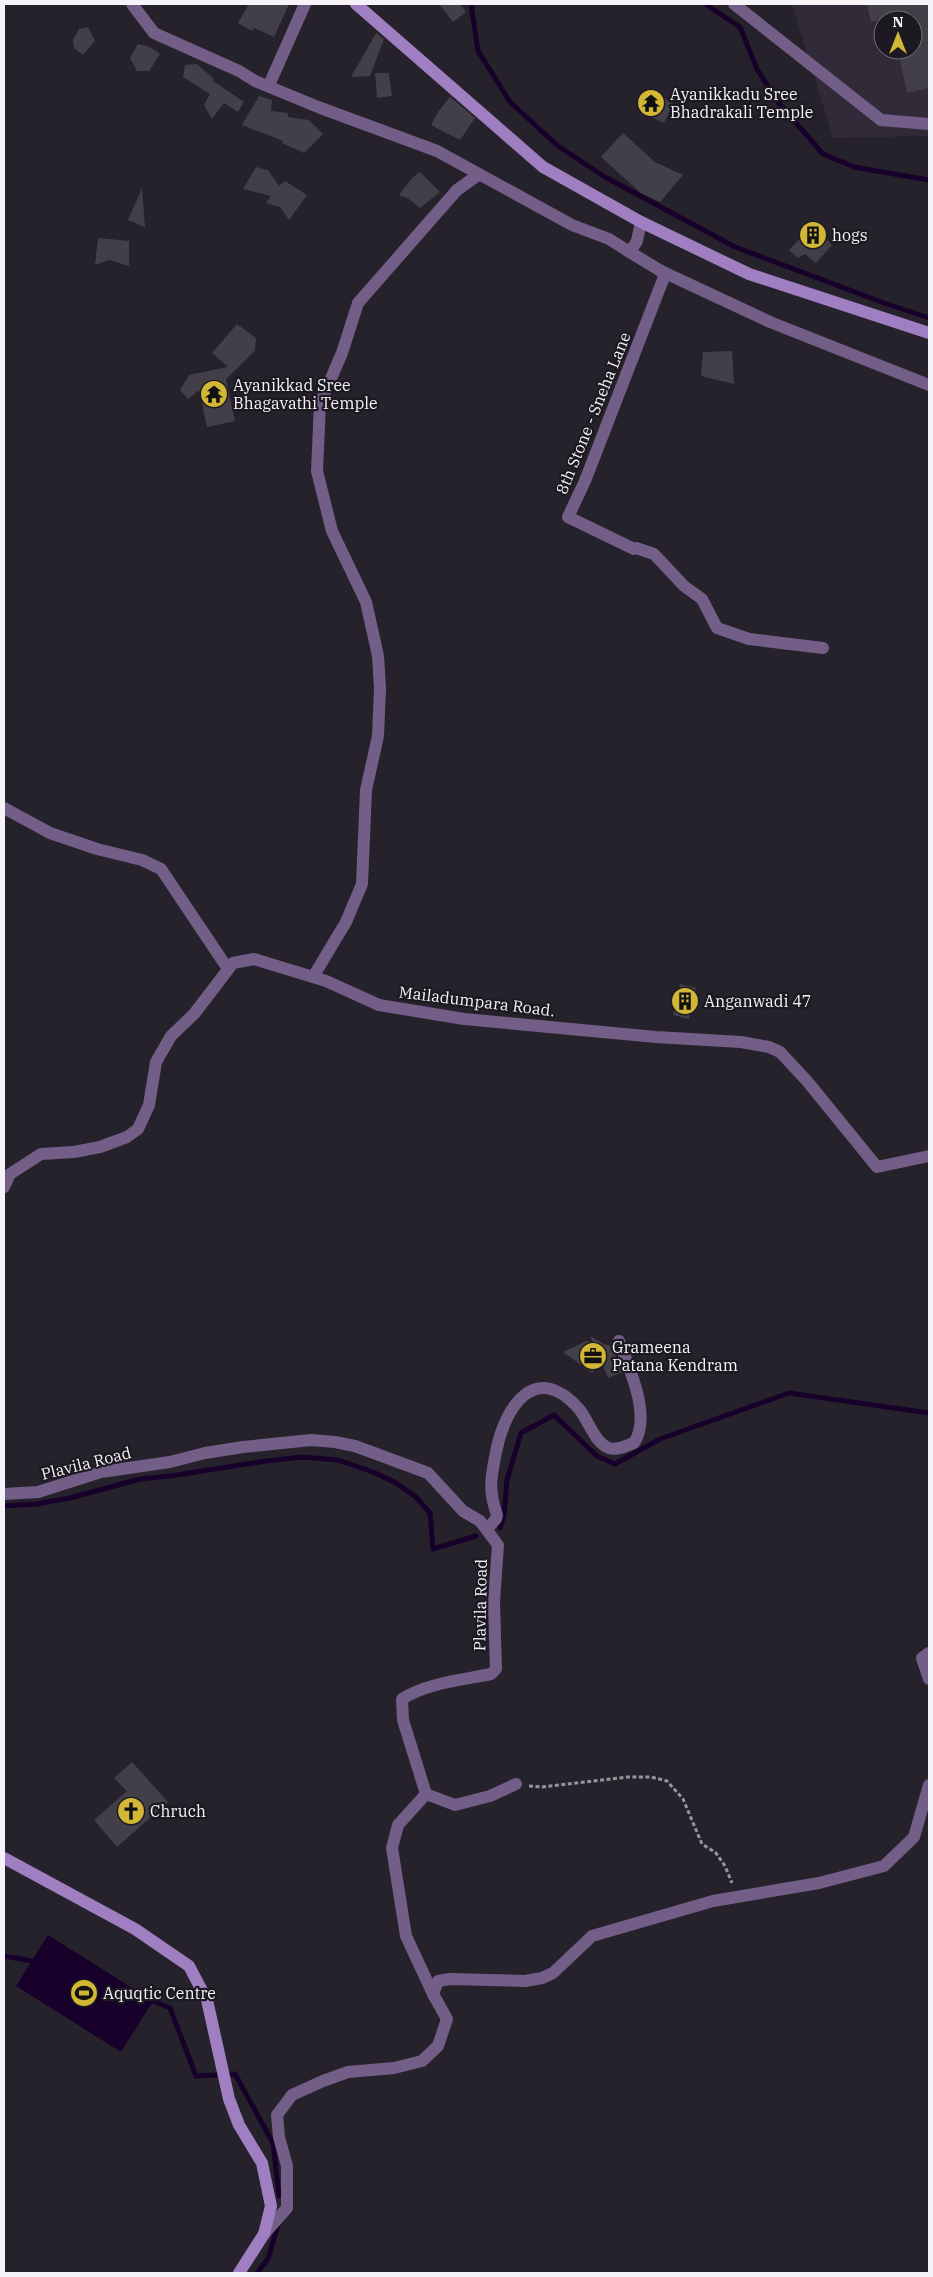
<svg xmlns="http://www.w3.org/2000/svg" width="933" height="2277" font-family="'IBM Plex Serif',serif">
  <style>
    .built { fill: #312a38; fill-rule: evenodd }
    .water { fill: #17002a }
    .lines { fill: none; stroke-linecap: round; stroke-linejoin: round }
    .stream { stroke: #17002a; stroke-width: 5 }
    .building { fill: #433f49 }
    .path { stroke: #98949c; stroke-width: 3; stroke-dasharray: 4 2.5; stroke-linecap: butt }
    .minor { stroke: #735e88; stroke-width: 12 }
    .secondary { stroke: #9f7ec1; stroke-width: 12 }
    .labels { text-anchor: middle; stroke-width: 4.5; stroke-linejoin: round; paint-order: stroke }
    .poi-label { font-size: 16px; fill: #f6f3f9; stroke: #1d1921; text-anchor: start }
    .street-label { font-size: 16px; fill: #f6f3f9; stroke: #1d1921 }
  </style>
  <rect width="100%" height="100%" fill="#26222b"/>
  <path class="built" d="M792 4H929V136L833 138ZM883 20H913V50H883Z"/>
  <polygon class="water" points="48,1935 153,2001 121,2052 16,1986"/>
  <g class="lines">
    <g class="stream">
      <polyline points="471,4 478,51 510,102 558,146 605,177 735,247 884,303 929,318"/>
      <polyline points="705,4 740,27 757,69 778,102 823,154 854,167 929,180"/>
      <polyline points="4,1506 36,1504 70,1498 140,1479 170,1476 266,1461 302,1457 338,1460 373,1472 394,1482 415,1496 430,1513 433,1549 476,1536"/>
      <polyline points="500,1528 504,1515 507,1480 521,1433 554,1415 597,1456 615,1464 660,1439 789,1393 929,1413"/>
      <polyline points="4,1956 32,1961"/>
      <polyline points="146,1998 170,2008 196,2076 235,2074 273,2143 279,2196"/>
      <polyline points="257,2273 268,2259 278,2225"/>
    </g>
  </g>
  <g class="building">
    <polygon points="249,4 289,4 274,37 254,28 252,31 238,23"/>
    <polygon points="439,4 460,4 466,12 453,22"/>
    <polygon points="867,4 929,4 929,88 907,93 898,50 913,50 913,13 871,22"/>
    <polygon points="88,27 95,41 83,55 74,48 73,40 79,29"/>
    <polygon points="376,33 384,39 370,76 351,77"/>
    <polygon points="138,44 150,47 160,54 149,71 137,71 130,58"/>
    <polygon points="197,64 214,79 213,81 244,102 238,112 224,103 212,119 204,105 210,94 183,77 185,65"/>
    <polygon points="375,73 389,73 392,96 377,98"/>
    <polygon points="652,89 673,104 664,123 639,111"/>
    <polygon points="259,96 272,100 271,111 288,113 288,117 309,120 323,134 304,153 282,143 283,141 242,125"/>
    <polygon points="450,97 475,118 460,140 431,125 438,112"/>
    <polygon points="623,133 655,162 683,175 660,202 641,193 601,157"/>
    <polygon points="256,167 268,170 279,186 285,181 307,195 289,220 280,207 266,203 271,196 243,189"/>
    <polygon points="420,172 440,192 420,208 409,199 399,195 412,178"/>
    <polygon points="142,188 145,227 128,220"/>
    <polygon points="813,225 832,245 816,263 805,254 798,258 789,250"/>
    <polygon points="98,238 129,241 129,266 109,260 95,265"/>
    <polygon points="237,324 256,338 255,351 226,379 235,421 207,427 199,390 188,399 180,390 189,375 228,367 212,353"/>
    <polygon points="732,351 734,384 701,376 703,352"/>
    <polygon points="680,984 696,988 689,1019 673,1015"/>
    <polygon points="590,1336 604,1344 611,1346 610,1348 614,1350 622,1372 608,1378 601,1361 592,1373 563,1352 586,1341 593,1342"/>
    <polygon points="132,1762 168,1802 117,1847 94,1820 127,1791 114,1778"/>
  </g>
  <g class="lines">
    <polyline class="path" points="529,1786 542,1787 627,1777 651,1777 667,1781 683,1799 702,1844 716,1853 725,1866 732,1883"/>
    <g class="minor">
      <polyline points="132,4 154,33 239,71 255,81 318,107 437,151 572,225 609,239 628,251 630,252 637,241 641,222"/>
      <polyline points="734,4 881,120 929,124"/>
      <polyline points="269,85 305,4"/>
      <polyline points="628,251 661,271 664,277 585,481 568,517 634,549 636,548 654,554 684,586 702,599 717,628 749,639 823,648"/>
      <polyline points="661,271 770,322 929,385"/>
      <polyline points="4,808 50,833 97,849 142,860 161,869 228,969"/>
      <polyline points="313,977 346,922 362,884 366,790 378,736 380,688 378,656 366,602 332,531 317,471 320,404 342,353 358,303 457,190 478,175"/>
      <polyline points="4,1187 10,1174 41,1154 74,1152 100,1147 127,1137 138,1129 149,1105 156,1062 171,1036 194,1014 233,963 254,959 326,981 379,1005 464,1019 656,1037 741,1042 769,1047 780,1052 807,1081 877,1167 929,1156"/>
      <path d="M4 1494 38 1492 101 1472 170 1462 205 1453 243 1447 311 1440 335 1442 355 1446 428 1473 463 1511 480 1521 498 1545 494 1602 496 1669 491 1674C462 1680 427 1683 402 1699L403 1720 426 1794 455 1805 490 1796 516 1784"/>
      <path d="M487 1529 496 1519 497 1515C488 1490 491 1477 496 1452 505 1406 536 1360 579 1409 589 1421 594 1442 609 1448 617 1451 627 1445 634 1443 652 1416 629 1368 619 1341"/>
      <polyline points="929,1653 922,1658 929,1679"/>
      <polyline points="426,1794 398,1825 392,1848 406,1936 433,1994"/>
      <polyline points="264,2234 287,2208 287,2166 279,2137 277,2115 292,2095 323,2081 348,2072 394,2068 422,2061 438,2046 447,2019 433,1994 438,1981 450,1979 525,1981 542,1978 553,1973 592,1936 713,1901 819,1883 884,1866 914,1837 929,1785"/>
    </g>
    <g class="secondary">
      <polyline points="356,4 543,167 641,222 749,274 929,333"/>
      <polyline points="4,1858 135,1929 189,1966 207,2000 229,2099 239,2125 262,2163 271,2206 264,2234 239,2273"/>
    </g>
  </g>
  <defs>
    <g id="temple-disc" transform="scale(1.4375)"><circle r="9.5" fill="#d2b635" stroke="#1d1921"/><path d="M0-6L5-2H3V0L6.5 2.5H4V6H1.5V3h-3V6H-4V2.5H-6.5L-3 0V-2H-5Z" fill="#111"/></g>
    <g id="building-disc" transform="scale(1.4375)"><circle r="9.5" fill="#d2b635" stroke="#1d1921"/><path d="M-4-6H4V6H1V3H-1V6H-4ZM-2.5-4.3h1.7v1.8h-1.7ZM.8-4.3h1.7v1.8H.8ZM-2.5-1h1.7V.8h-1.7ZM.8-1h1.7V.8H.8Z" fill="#111"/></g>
    <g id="office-disc" transform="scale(1.4375)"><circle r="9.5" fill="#d2b635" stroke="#1d1921"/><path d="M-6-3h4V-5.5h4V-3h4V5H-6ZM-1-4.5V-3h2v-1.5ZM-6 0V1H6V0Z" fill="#111"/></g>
    <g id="church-disc" transform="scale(1.4375)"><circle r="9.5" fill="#d2b635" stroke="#1d1921"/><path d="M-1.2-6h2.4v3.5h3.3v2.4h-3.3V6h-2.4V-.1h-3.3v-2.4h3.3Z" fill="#111"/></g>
    <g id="stadium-disc" transform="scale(1.4375)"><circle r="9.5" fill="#d2b635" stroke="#1d1921"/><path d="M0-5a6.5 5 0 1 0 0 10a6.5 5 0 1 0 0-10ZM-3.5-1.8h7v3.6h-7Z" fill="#111"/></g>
  </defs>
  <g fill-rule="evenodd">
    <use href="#temple-disc" x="651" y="103"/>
    <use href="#building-disc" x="813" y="235"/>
    <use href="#temple-disc" x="214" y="394"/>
    <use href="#building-disc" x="685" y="1001"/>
    <use href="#office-disc" x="593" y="1356"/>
    <use href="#church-disc" x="131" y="1811"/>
    <use href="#stadium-disc" x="84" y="1993"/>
  </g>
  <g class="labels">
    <g class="poi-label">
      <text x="670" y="100">Ayanikkadu Sree<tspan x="670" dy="18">Bhadrakali Temple</tspan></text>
      <text x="832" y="241">hogs</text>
      <text x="233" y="391">Ayanikkad Sree<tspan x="233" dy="18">Bhagavathi Temple</tspan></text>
      <text x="704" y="1007">Anganwadi 47</text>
      <text x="612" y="1353">Grameena<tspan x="612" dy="18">Patana Kendram</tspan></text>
      <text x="150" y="1817">Chruch</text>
      <text x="103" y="1999">Aquqtic Centre</text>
    </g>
    <g class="street-label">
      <text transform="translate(593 413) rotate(-68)" y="6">8th Stone - Sneha Lane</text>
      <text transform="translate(477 1001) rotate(7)" y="6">Mailadumpara Road.</text>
      <text transform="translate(86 1463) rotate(-14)" y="6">Plavila Road</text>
      <text transform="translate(480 1605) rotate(-89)" y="6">Plavila Road</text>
    </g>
  </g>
  <rect width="933" height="2277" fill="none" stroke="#f6f3f9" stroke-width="10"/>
  <g transform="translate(898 35)"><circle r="24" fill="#1d1921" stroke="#747077"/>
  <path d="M0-4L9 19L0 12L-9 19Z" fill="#d2b635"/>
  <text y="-8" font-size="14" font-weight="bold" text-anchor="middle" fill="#f6f3f9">N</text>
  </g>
</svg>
